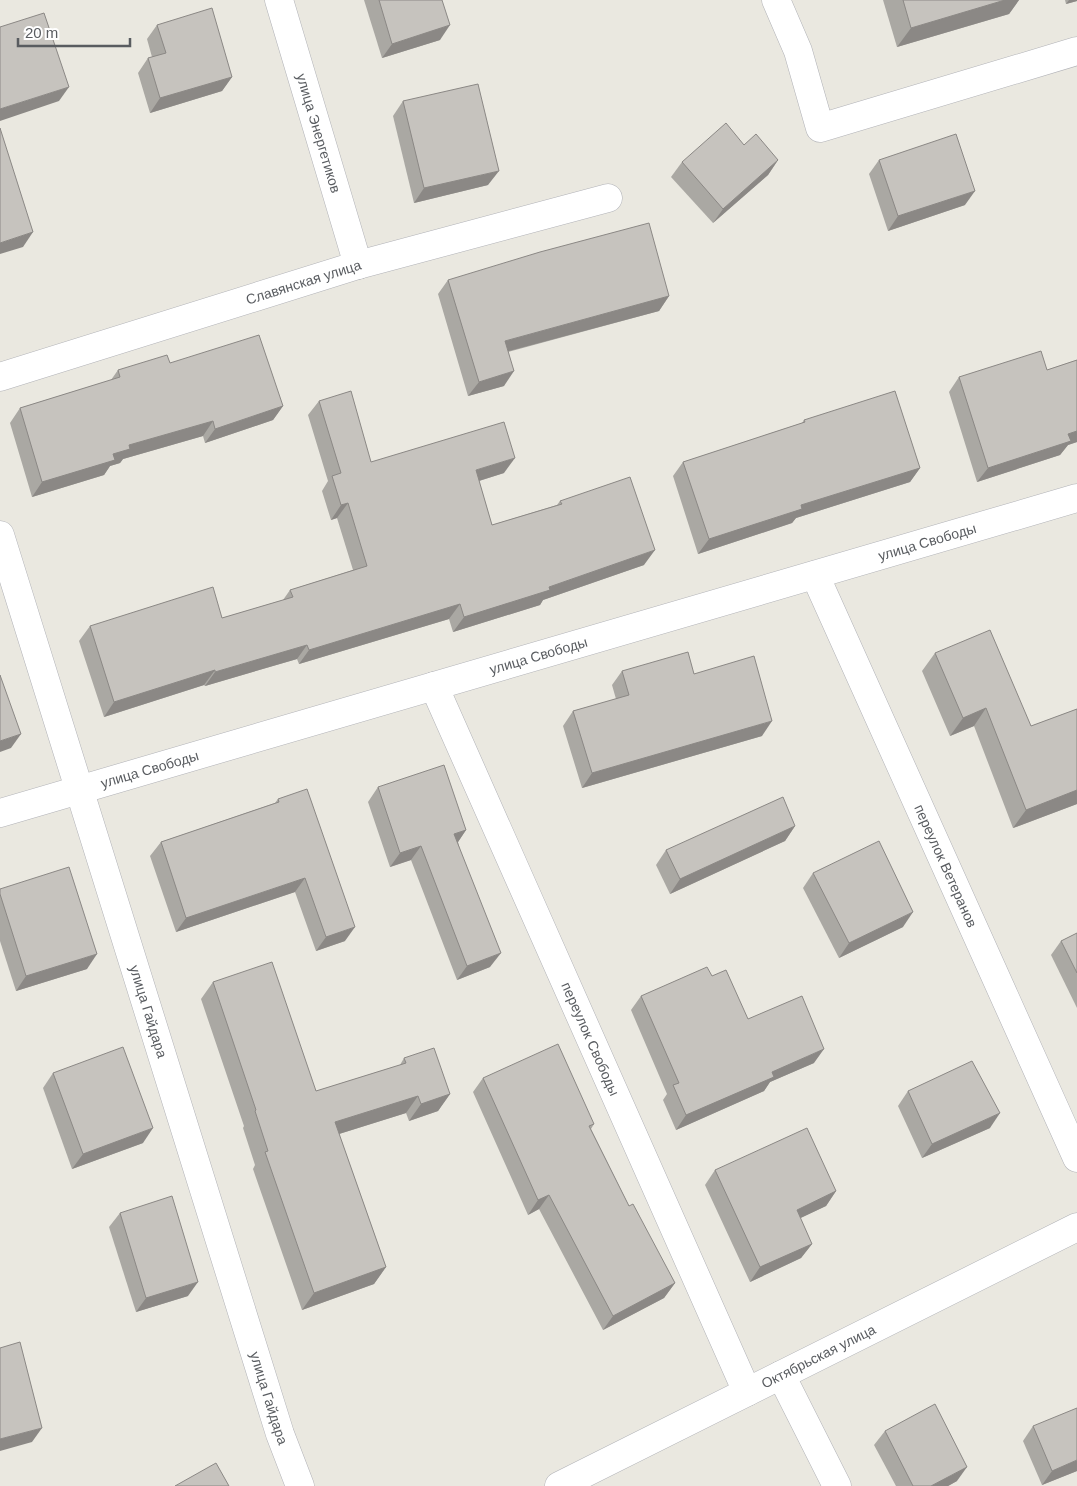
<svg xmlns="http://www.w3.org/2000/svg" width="1077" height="1486" font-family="Helvetica,sans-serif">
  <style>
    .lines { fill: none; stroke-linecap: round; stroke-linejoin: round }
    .minor-casing { stroke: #b1b2b7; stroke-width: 29 }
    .minor { stroke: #fff; stroke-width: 28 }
    .wall { fill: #aaa8a3 }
    .shaded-wall { fill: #8b8885 }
    .building { fill: #c6c3be; stroke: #8b8885 }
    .labels { text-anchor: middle; stroke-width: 4; stroke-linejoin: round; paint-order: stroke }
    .street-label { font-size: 14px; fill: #595c60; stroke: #fff }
  </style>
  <rect width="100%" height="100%" fill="#eae8e0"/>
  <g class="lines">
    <g class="minor-casing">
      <g id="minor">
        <path id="s1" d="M279 0 358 265"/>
        <polyline points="776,0 798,51 820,128 1077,51"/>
        <path id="s2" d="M0 377 358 265 608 198"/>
        <path id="s3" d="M0 535 280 1434 300 1486"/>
        <path id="s4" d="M815 575 1077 1158"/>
        <path id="s5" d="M434 686 747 1392"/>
        <path id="s6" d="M0 813 1077 498"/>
        <polyline points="781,1375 837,1486"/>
        <path id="s7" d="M559 1486 1077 1227"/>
      </g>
    </g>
    <use href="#minor" class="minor"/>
  </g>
  <g class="wall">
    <polygon points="364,0 442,0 440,40 382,58"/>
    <polygon points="883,0 1019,0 1009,14 897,47"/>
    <polygon points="1065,0 1077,0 1077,1 1066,4"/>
    <polygon points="157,25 232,77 222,91 150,113 138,73 148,58 152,57 147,39"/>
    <polygon points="403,101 488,185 414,203 393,116"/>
    <polygon points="744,145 778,160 768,175 713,223 671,177 682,162"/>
    <polygon points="879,160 965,205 888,231 869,174"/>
    <polygon points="448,280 669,296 659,311 508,352 504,386 468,396 438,294"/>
    <polygon points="1077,360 1077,442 1068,445 1060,455 977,482 949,392 959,377 1047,370"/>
    <polygon points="170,363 283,406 273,420 205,443 203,436 123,459 120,463 110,466 104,475 32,497 10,423 20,408 111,380 118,370"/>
    <polygon points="319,401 371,462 504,473 479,481 492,525 557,505 560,501 644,565 543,600 540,605 453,632 449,619 299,664 297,659 205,686 204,685 104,717 79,641 90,626 222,618 283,600 290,590 353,570 337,518 331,520 322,491 328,481 308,415"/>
    <polygon points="804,420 920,468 910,482 796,518 792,523 698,554 673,476 683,462 802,423"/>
    <polygon points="935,653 1031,726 1077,709 1077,804 1013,828 974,726 950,736 922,671"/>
    <polygon points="622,671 694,674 762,736 582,788 563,726 573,711 616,699 612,685"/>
    <polygon points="378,787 466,830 458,842 490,967 457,980 411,860 390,867 368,802"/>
    <polygon points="278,799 345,941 316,951 295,892 176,932 150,856 161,842 275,803"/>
    <polygon points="795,826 785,841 670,894 656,865 666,850"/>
    <polygon points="813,873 903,927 839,958 803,888"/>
    <polygon points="0,889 87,969 16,991 0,941"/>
    <polygon points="1077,933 1077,1008 1051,955 1061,941"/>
    <polygon points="213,982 316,1091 400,1065 404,1058 450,1094 438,1111 409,1121 406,1113 339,1134 386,1267 374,1284 302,1310 253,1169 255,1165 243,1128 244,1126 201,999"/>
    <polygon points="641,996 748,1019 814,1063 770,1082 764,1091 676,1130 663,1100 667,1094 631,1010"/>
    <polygon points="53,1073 143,1143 72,1169 43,1088"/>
    <polygon points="483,1078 594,1124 591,1129 629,1206 675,1283 664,1298 603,1330 539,1209 528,1215 473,1092"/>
    <polygon points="908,1091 990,1128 922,1158 898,1106"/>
    <polygon points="715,1170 836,1191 826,1206 800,1218 812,1244 801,1258 750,1282 705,1185"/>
    <polygon points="120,1213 188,1296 136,1312 109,1227"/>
    <polygon points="1033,1426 1077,1471 1042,1485 1023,1441"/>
    <polygon points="885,1431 957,1481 948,1486 896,1486 874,1445"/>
  </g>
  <g class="shaded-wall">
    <polygon points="1005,0 1019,0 1009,14 897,47 911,28"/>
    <polygon points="1069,0 1077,0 1077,1 1066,4"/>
    <polygon points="450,25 440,40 382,58 392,44"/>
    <polygon points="232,77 222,91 150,113 160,98"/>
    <polygon points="69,87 59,101 0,121 0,109"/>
    <polygon points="778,160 768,175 713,223 723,209"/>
    <polygon points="499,171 488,185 414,203 424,188"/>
    <polygon points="975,191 965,205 888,231 898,216"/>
    <polygon points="33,232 23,247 0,254 0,243"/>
    <polygon points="669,296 659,311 494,355 505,341"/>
    <polygon points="514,371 504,386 468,396 479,382"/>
    <polygon points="283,406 273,420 205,443 215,429"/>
    <polygon points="213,421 203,436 123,459 120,463 110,466 104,475 32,497 42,482 113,454 129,445"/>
    <polygon points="1077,431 1077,442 1068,445 1060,455 977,482 988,468 1068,434"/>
    <polygon points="515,458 504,473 466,485 476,470"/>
    <polygon points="920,468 910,482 796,518 792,523 698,554 709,539 801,505"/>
    <polygon points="348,503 337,518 331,520 341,505"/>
    <polygon points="655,550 644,565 543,600 540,605 453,632 464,617"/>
    <polygon points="460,604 449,619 299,664 309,650"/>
    <polygon points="307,645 297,659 205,686 215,672"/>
    <polygon points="215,670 204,685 104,717 114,702"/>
    <polygon points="986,708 974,726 950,736 963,718"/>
    <polygon points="772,721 762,736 582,788 592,773"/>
    <polygon points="21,734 11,748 0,752 0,741"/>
    <polygon points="1077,790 1077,804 1013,828 1026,810"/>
    <polygon points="795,826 785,841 670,894 680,879"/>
    <polygon points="466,830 456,845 454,834"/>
    <polygon points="421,846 411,860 390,867 400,853"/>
    <polygon points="305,878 295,892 176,932 186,918"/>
    <polygon points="913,912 903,927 839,958 849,943"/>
    <polygon points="355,927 345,941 316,951 326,937"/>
    <polygon points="501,953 490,967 457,980 467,966"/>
    <polygon points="97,954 87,969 16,991 26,976"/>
    <polygon points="824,1049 814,1063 770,1082 764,1091 676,1130 686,1115 772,1072"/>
    <polygon points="450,1094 438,1111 409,1121 421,1104"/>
    <polygon points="418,1096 406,1113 323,1139 335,1122"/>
    <polygon points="1000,1113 990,1128 922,1158 932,1144"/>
    <polygon points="153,1128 143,1143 72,1169 83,1154"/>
    <polygon points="836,1191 826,1206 786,1225 797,1210"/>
    <polygon points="549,1195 539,1209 528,1215 538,1200"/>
    <polygon points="812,1244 801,1258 750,1282 760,1267"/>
    <polygon points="386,1267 374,1284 302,1310 314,1293"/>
    <polygon points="198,1282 188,1296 136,1312 146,1298"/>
    <polygon points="675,1283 664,1298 603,1330 613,1316"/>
    <polygon points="42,1428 32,1442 0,1451 0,1439"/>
    <polygon points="1077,1460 1077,1471 1042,1485 1052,1471"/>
    <polygon points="967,1467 957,1481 948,1486 931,1486"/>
  </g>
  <g class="building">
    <polygon points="379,0 442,0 450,25 392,44"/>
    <polygon points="903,0 1005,0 911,28"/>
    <polygon points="212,8 232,77 160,98 148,58 166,53 157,25"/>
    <polygon points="44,13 69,87 0,109 0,27"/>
    <polygon points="478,84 499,171 424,188 403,101"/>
    <polygon points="726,123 744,145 756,134 778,160 723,209 682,162"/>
    <polygon points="0,128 33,232 0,243"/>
    <polygon points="956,134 975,191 898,216 879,160"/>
    <polygon points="649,223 669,296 505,341 514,371 479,382 448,280 540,252"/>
    <polygon points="259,335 283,406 215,429 213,421 129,445 130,449 113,454 115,460 42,482 20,408 120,377 118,370 167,355 170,363"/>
    <polygon points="1041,351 1047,370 1077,360 1077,431 1068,434 1071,441 988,468 959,377"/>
    <polygon points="351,391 371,462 504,422 515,458 476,470 492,525 562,504 560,501 630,477 655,550 549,587 550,590 464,617 460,604 309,650 307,645 215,672 215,670 114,702 90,626 213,587 222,618 293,597 290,590 367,566 348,503 341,505 332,476 341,473 319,401"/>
    <polygon points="895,391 920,468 801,505 802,509 709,539 683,462 805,422 804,420"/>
    <polygon points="990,630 1031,726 1077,709 1077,790 1026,810 986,708 963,718 935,653"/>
    <polygon points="688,652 694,674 754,656 772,721 592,773 573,711 629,695 622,671"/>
    <polygon points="0,675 21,734 0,741"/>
    <polygon points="444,765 466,830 454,834 501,953 467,966 421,846 400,853 378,787"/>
    <polygon points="307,789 355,927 326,937 305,878 186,918 161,842 279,802 278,799"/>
    <polygon points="783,797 795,826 680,879 666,850"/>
    <polygon points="879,841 913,912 849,943 813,873"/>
    <polygon points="69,867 97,954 26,976 0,894 0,889"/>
    <polygon points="1077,933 1077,973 1061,941"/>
    <polygon points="272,962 316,1091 406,1063 404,1058 434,1048 450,1094 421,1104 418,1096 335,1122 386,1267 314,1293 265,1152 268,1151 255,1111 256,1110 213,982"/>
    <polygon points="707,967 712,976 726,970 748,1019 802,996 824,1049 772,1072 774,1077 686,1115 673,1085 679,1083 641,996"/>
    <polygon points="558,1044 594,1124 589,1126 629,1206 633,1204 675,1283 613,1316 549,1195 538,1200 483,1078"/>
    <polygon points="123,1047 153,1128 83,1154 53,1073"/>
    <polygon points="972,1061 1000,1113 932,1144 908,1091"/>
    <polygon points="807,1128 836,1191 797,1210 812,1244 760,1267 715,1170"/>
    <polygon points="172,1196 198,1282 146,1298 120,1213"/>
    <polygon points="20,1342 42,1428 0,1439 0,1348"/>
    <polygon points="935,1404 967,1467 931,1486 913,1486 885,1431"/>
    <polygon points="1077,1408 1077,1460 1052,1471 1033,1426"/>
    <polygon points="216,1463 229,1486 175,1486"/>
  </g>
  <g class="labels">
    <g class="street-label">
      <text dy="5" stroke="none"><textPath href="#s1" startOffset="139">улица Энергетиков</textPath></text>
      <text dy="5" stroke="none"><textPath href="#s2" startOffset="318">Славянская улица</textPath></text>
      <text dy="5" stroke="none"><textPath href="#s6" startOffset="966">улица Свободы</textPath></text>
      <text dy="5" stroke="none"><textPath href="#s6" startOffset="561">улица Свободы</textPath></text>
      <text dy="5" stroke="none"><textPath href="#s6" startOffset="156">улица Свободы</textPath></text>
      <text dy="5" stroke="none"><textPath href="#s4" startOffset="319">переулок Ветеранов</textPath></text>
      <text dy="5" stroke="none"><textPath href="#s3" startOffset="499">улица Гайдара</textPath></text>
      <text dy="5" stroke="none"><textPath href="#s5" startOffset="386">переулок Свободы</textPath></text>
      <text dy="5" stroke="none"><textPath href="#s7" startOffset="290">Октябрьская улица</textPath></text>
      <text dy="5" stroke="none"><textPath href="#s3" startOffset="904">улица Гайдара</textPath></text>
    </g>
  </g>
  <path d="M18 38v8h112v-8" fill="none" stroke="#595c60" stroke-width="2.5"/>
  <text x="25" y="38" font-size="15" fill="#595c60" stroke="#ffffff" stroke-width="4" paint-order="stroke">20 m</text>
</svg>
